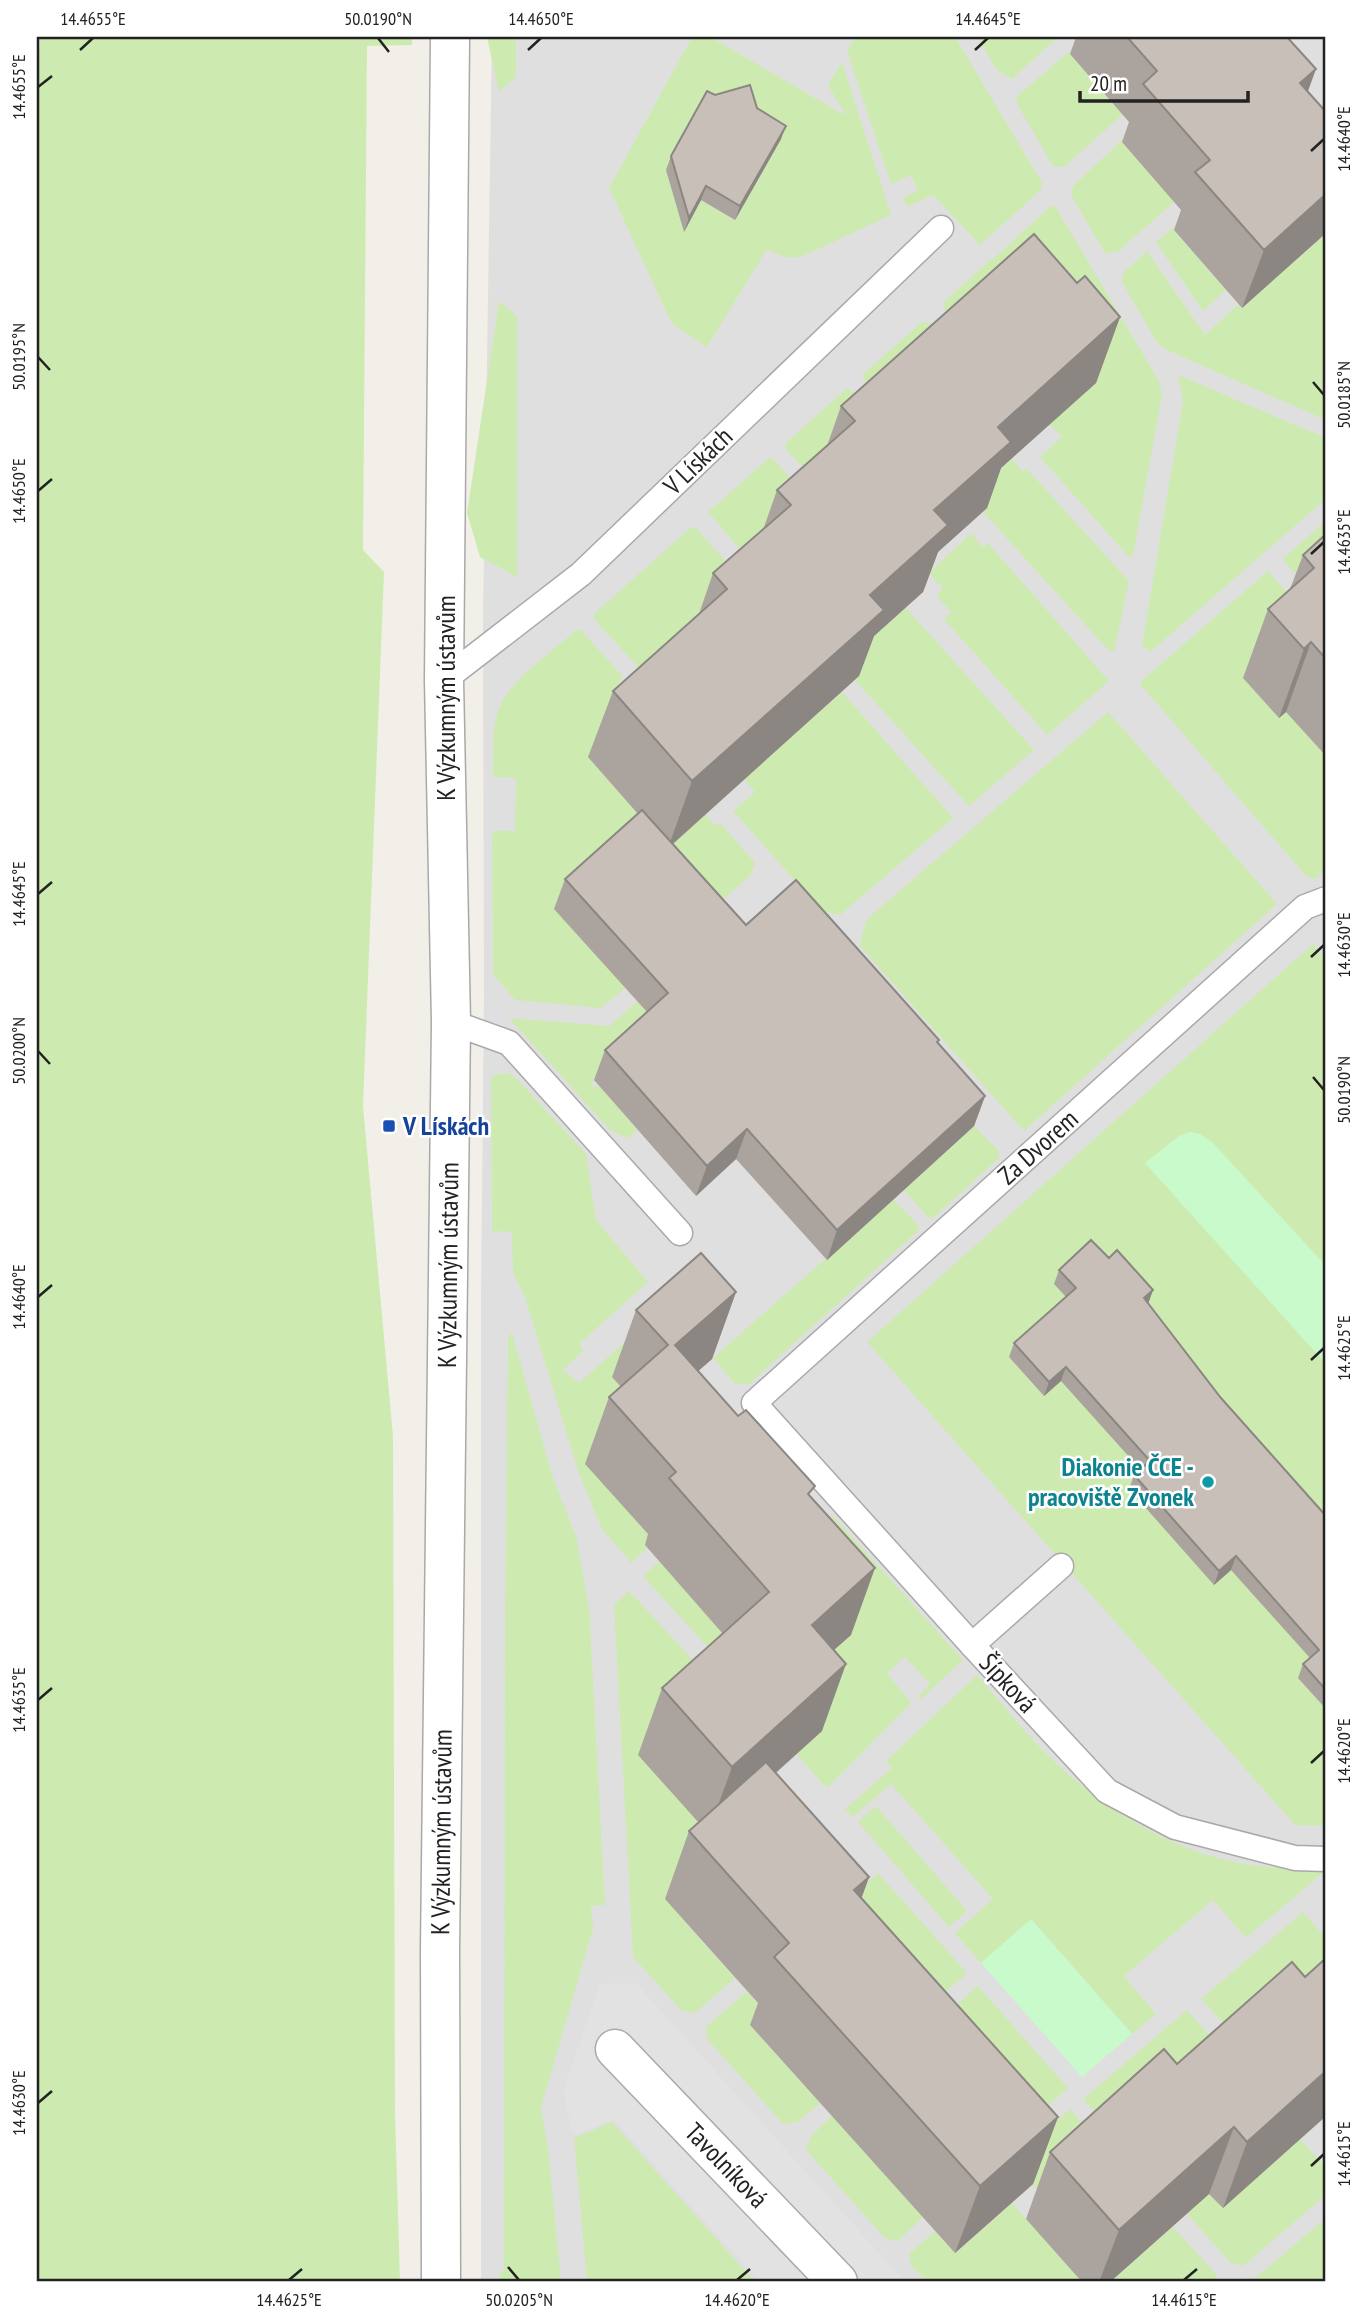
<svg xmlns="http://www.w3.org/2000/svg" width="1363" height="2319" font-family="'PT Sans Narrow',sans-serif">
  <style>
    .residential { fill: #e0dfdf }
    .grass { fill: #cdebb0; fill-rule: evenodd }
    .park { fill: #c8facc }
    .parking { fill: #e2e2e2 }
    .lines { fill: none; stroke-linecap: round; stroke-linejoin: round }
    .lane-casing { stroke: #a9a9a9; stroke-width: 27 }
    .street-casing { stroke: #a9a9a9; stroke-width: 41 }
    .lane { stroke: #fff; stroke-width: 24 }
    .street { stroke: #fff; stroke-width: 38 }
    .wall { fill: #aba49e }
    .shaded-wall { fill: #8b8681 }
    .building { fill: #c7bfb8; stroke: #8b8681; stroke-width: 2 }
    .ticks { fill: none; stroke: #222; stroke-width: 2.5 }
    .transit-dot { fill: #1a4fb4; stroke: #fff; stroke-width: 2.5 }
    .culture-dot { fill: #0f9aa8; stroke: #fff; stroke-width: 2.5 }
    .labels { text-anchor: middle; stroke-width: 5; stroke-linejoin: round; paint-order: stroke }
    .street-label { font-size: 26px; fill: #222; stroke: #fff }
    .transit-label { font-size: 26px; font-weight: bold; fill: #164399; stroke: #fff; text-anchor: start }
    .culture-label { font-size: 26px; font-weight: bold; fill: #0d838f; stroke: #fff; text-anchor: end }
    .neatline { fill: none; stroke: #222; stroke-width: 2.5 }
    .ticks-label { font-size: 18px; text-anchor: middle; fill: #222 }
  </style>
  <rect width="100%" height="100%" fill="#f2efe9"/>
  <polygon class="residential" points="492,37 1326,37 1326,2282 481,2282 481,1298 484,996 483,619"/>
  <g class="grass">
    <polygon points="40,37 412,37 412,45 367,46 363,550 384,572 363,1106 393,1436 395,2113 400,2282 37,2282 37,86"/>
    <polygon points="487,37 516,37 516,77 499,92"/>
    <path d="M692 37H710L846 116 828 85 842 62 891 215 801 257H785L767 249 707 347 672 324 609 188ZM672 159 735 220 701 200 697 206Z"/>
    <polygon points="855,37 955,37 1042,183 1041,190 980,245 933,195 907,207 903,198 918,190 911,175 891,184 847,51"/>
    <polygon points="977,37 1058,37 1012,79 997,70"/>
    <polygon points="1083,40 1070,55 1123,114 1064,167 1053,166 1018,106 1016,97"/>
    <polygon points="1135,128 1174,202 1117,252 1105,253 1071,195 1073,186"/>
    <polygon points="1055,206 1159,381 1162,394 1133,556 1129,557 1040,457 1062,437 944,310 944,302 991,259 992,260 1050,207"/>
    <polygon points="1187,216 1174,231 1226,290 1203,311 1156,242"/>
    <polygon points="1326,233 1326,420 1167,350 1158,344 1122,282 1123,273 1147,251 1205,335 1239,304 1242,308"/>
    <polygon points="499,301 517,316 517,577 480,557 467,513"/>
    <polygon points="922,322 930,323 954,350 891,407 863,379 863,374"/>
    <polygon points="1178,375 1326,438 1326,499 1150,652 1142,645 1183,401"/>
    <polygon points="846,389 850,389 878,418 826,492 785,448 786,443"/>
    <polygon points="769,458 773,459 813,503 762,575 708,512"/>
    <polygon points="1012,459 1023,472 1027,469 1129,581 1114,651 1110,652 983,512 987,508 974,493"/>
    <polygon points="1326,521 1326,601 1313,594 1282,559"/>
    <polygon points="690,528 696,528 749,587 661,692 594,619 594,614"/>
    <polygon points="971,533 983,547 988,543 1109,681 1047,735 944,619 951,612 936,595 943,589 929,573"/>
    <polygon points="1268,571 1299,606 1279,718 1286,712 1326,756 1326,870 1315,879 1307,877 1139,683"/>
    <polygon points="906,608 1034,750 969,806 855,680 859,676 846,661"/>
    <path d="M576 630H581L623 677 619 681 623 709 648 825 625 988 601 1008 515 1000 493 974 492 834 496 831H515L516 778 496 777 493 775C493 751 491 726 501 704 514 677 554 650 576 630Z"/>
    <polygon points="842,692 953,818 840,915 822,911 733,811 755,792 744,779"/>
    <polygon points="1108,712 1277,904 1024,1131 859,945 867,919"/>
    <polygon points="705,814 716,826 720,823 755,863 750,876 723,899 706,880 677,906 644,868"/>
    <polygon points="1313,944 1326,959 1326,1826 1295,1825 867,1342"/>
    <polygon points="638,1001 657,1023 590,1084 594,1088 598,1085 637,1130 628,1138 611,1131 509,1018 609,1026"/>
    <polygon points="508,1073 517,1079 586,1154 596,1220 648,1282 579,1344 584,1350 563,1370 579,1383 666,1305 612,1377 643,1411 652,1538 647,1548 631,1563 602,1529 578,1471 525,1297 513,1273 512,1232 492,1231 491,1076"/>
    <polygon points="974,1126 999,1151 999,1158 933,1218 929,1218 904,1190"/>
    <polygon points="893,1199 919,1226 918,1231 749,1384 735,1384 713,1358"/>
    <polygon points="512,1333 553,1478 576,1536 589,1607 605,1905 591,1906 593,1928 541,2108 548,2147 561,2282 500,2282 500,2272 504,2272 505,1632 508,1337"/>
    <polygon points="832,1515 963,1660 921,1699 918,1696 930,1684 905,1657 887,1673 911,1703 827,1788 796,1754 790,1553"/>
    <polygon points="659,1562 721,1616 730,1672 643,1576"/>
    <polygon points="629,1591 716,1685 721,1848 665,1899 735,1978 695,2013 682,2011 633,1957 614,1605"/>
    <path d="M977 1675C999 1700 1020 1727 1044 1751 1094 1803 1168 1850 1240 1863 1268 1868 1297 1870 1325 1871L1246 1938 1213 1900 1124 1976 1156 2014 1132 2034 1032 1920 981 1963 955 1933 993 1899 891 1784 853 1817 845 1809 892 1768 886 1761Z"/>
    <polygon points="876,1806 967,1911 949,1927 858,1822"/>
    <polygon points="878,1873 967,1973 898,2034 824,1921"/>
    <polygon points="1303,1912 1326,1938 1326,2013 1246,2048 1201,1999"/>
    <polygon points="978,1986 1068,2088 1001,2148 909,2046"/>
    <polygon points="747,1991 764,2011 750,2025 820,2103 798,2122 783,2124 707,2039 706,2027"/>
    <polygon points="1187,2010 1232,2061 1117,2137 1083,2099"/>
    <polygon points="1070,2109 1104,2148 1052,2208 1012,2160"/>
    <polygon points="832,2116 923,2217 898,2241 885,2238 806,2150 811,2136"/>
    <polygon points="612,2122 755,2282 587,2282 574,2138"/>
    <polygon points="1300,2139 1326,2167 1326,2195 1243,2266 1231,2263 1187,2214 1209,2193 1223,2208"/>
    <polygon points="1012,2203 1082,2282 928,2282 911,2266 909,2254 935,2231 956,2253"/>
    <polygon points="1326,2218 1326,2282 1250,2282"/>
    <polygon points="1173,2227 1217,2275 1217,2282 1110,2282"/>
  </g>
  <g class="park">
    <polygon points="1190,1132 1200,1134 1212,1142 1326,1266 1326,1364 1145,1163 1179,1136"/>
    <polygon points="1031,1919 1132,2034 1082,2077 981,1963"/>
  </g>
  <polygon class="parking" points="636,1983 905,2282 760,2282 614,2120 573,2135 563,2091 600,1984"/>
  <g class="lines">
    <g class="lane-casing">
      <g id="lane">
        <polyline points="444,680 581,574 941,228"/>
        <polyline points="1326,899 1305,907 754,1403 972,1645 1107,1791 1175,1827 1295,1858 1326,1859"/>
        <polyline points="451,1022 509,1043 680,1233"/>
        <polyline points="972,1645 1061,1566"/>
      </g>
    </g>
    <g class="street-casing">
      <g id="street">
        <path id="s1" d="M615 2049 838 2282"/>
        <path id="s2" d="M441 2282 440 1950 451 1022 444 680 450 37"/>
      </g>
    </g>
    <use href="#lane" class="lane"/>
    <use href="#street" class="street"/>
  </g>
  <g class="wall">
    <polygon points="1076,37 1287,37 1308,92 1326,112 1326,233 1242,308 1174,230 1181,210 1122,142 1129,122 1070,54"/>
    <polygon points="715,95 757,108 781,139 735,220 701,200 684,232 666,170 671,156"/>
    <polygon points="1077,283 1120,317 1096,383 1001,468 987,508 938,552 923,592 874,636 859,676 673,844 746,925 939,1040 938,1043 985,1096 974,1126 827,1260 736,1159 696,1196 594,1080 605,1050 647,1012 554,909 565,879 638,814 588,757 613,691 699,614 713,573 763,530 777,490 827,446 841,406"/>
    <polygon points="1326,534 1326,756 1286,712 1279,718 1243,678 1268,609 1290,589 1303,555"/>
    <polygon points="1109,1258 1153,1290 1148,1304 1221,1398 1326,1516 1326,1709 1298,1678 1303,1664 1310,1658 1231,1570 1214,1585 1129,1489 1134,1475 1140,1469 1061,1381 1044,1396 1009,1357 1014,1343 1066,1297 1054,1284 1059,1270"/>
    <polygon points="736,1292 712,1359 698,1371 811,1497 851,1635 834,1650 822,1731 776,1773 869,1877 861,1899 1058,2117 1033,2184 955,2253 750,2025 758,2003 665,1899 689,1831 699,1823 638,1755 662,1688 723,1634 645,1545 648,1534 585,1464 609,1397 621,1387 612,1377 636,1310"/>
    <polygon points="1326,1958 1326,2116 1223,2208 1209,2194 1110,2282 1082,2282 1026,2219 1050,2152 1305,1977"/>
  </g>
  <g class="shaded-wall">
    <polygon points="1316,69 1295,127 1300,83"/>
    <polygon points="786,126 781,139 735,220 740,206"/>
    <polygon points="706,186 701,200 684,232 689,218"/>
    <polygon points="1326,194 1326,233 1242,308 1264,250"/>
    <polygon points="1120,317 1096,383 1001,468 987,508 938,552 923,592 874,636 859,676 668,848 692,781 870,595 998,427"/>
    <polygon points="1311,642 1286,712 1279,718 1304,649"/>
    <polygon points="985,1096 974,1126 827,1260 837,1230"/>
    <polygon points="747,1129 736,1159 696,1196 707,1166"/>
    <polygon points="1153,1290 1148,1304 1144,1298"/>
    <polygon points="736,1292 712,1359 651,1412 675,1345"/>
    <polygon points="1066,1367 1061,1381 1044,1396 1049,1382"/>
    <polygon points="1236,1556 1231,1570 1214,1585 1219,1571"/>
    <polygon points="875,1568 851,1635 787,1691 812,1625"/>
    <polygon points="846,1664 822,1731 708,1833 732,1767"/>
    <polygon points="869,1877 845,1944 854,1890"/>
    <polygon points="1326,2071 1326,2116 1223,2208 1247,2142"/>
    <polygon points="1058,2117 1033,2184 955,2253 980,2186"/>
    <polygon points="1234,2127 1209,2194 1110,2282 1099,2282 1119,2230"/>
  </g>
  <g class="building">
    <polygon points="1127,37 1287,37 1316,69 1300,83 1326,112 1326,194 1264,250 1195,172 1210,160 1143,84 1157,71"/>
    <polygon points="750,85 757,108 786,126 740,206 706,186 689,218 671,156 707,91 715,95"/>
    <polygon points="1034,234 1077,283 1085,276 1120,317 998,427 1011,442 934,510 948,525 870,595 884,610 692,781 613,691 727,589 713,573 791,505 777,490 855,421 841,406"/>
    <polygon points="1326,534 1326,659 1311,642 1304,649 1268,609 1314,568 1303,555"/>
    <polygon points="642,810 746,925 796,880 939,1040 937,1042 985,1096 837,1230 747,1129 707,1166 605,1050 668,993 565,879"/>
    <polygon points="1091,1240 1109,1258 1117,1250 1153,1290 1144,1298 1221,1398 1326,1516 1326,1690 1303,1664 1319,1650 1236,1556 1219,1571 1134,1475 1150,1461 1066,1367 1049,1382 1014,1343 1076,1288 1059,1270"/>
    <polygon points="701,1253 736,1292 675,1345 738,1416 746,1410 815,1486 808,1494 875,1568 812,1625 846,1664 732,1767 662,1688 769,1592 669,1478 676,1472 609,1397 668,1345 636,1310"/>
    <polygon points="766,1762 869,1877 854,1890 1058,2117 980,2186 774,1957 789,1943 689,1831"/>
    <polygon points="1326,1958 1326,2071 1247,2142 1234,2127 1119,2230 1050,2152 1164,2049 1177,2064 1292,1962 1305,1977"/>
  </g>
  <path class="ticks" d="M378 38 389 52M80 50 93 38M528 50 541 38M975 50 988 38M38 87 52 76M1311 151 1324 139M38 357 50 370M1313 382 1324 395M38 491 52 479M1311 554 1324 542M38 894 52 882M1311 957 1324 945M38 1051 50 1064M1313 1077 1324 1090M38 1297 52 1285M1311 1360 1324 1348M38 1700 52 1688M1311 1763 1324 1751M38 2103 52 2091M1311 2166 1324 2154M508 2267 519 2280M289 2280 302 2269M737 2280 750 2269M1184 2280 1197 2269"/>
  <rect class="transit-dot" x="382" y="1119" width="14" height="14" rx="3.5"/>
  <circle class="culture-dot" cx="1208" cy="1482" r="7"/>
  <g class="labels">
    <g class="street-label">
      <text transform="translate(698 461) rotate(-44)" y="9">V Lískách</text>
      <text transform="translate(446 698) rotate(-90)" y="9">K Výzkumným ústavům</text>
      <text transform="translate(1038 1147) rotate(-42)" y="9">Za Dvorem</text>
      <text dy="9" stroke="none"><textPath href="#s2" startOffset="1017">K Výzkumným ústavům</textPath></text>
      <text transform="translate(1008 1683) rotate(47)" y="9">Šípková</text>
      <text dy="9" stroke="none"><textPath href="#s2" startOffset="450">K Výzkumným ústavům</textPath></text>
      <text dy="9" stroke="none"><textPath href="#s1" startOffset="161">Tavolníková</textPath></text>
    </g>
    <g class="transit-label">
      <text x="403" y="1135">V Lískách</text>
    </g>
    <g class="culture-label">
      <text x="1194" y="1476">Diakonie ČCE -<tspan x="1194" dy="30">pracoviště Zvonek</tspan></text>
    </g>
  </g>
  <rect width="1363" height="2319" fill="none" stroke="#ffffff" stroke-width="77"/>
  <path d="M1080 91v10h168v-10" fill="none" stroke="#222222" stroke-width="3.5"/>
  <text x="1090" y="91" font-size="21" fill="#222222" stroke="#ffffff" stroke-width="5" paint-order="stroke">20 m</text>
  <rect x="38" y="38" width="1286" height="2242" class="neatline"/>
  <g class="ticks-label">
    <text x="93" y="25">14.4655°E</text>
    <text x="378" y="25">50.0190°N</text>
    <text x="541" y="25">14.4650°E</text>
    <text x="988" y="25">14.4645°E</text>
    <text transform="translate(19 87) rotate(-90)" y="6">14.4655°E</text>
    <text transform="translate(1344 139) rotate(-90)" y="6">14.4640°E</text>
    <text transform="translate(19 357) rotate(-90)" y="6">50.0195°N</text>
    <text transform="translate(1344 395) rotate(-90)" y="6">50.0185°N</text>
    <text transform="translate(19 491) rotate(-90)" y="6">14.4650°E</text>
    <text transform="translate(1344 542) rotate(-90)" y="6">14.4635°E</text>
    <text transform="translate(19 894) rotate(-90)" y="6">14.4645°E</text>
    <text transform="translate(1344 945) rotate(-90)" y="6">14.4630°E</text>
    <text transform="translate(19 1051) rotate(-90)" y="6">50.0200°N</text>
    <text transform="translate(1344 1090) rotate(-90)" y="6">50.0190°N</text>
    <text transform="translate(19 1297) rotate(-90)" y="6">14.4640°E</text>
    <text transform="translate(1344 1348) rotate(-90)" y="6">14.4625°E</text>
    <text transform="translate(19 1700) rotate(-90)" y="6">14.4635°E</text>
    <text transform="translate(1344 1751) rotate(-90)" y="6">14.4620°E</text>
    <text transform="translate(19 2103) rotate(-90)" y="6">14.4630°E</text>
    <text transform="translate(1344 2154) rotate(-90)" y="6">14.4615°E</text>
    <text x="289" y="2306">14.4625°E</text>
    <text x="519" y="2306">50.0205°N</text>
    <text x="737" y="2306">14.4620°E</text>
    <text x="1184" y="2306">14.4615°E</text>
  </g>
</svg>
